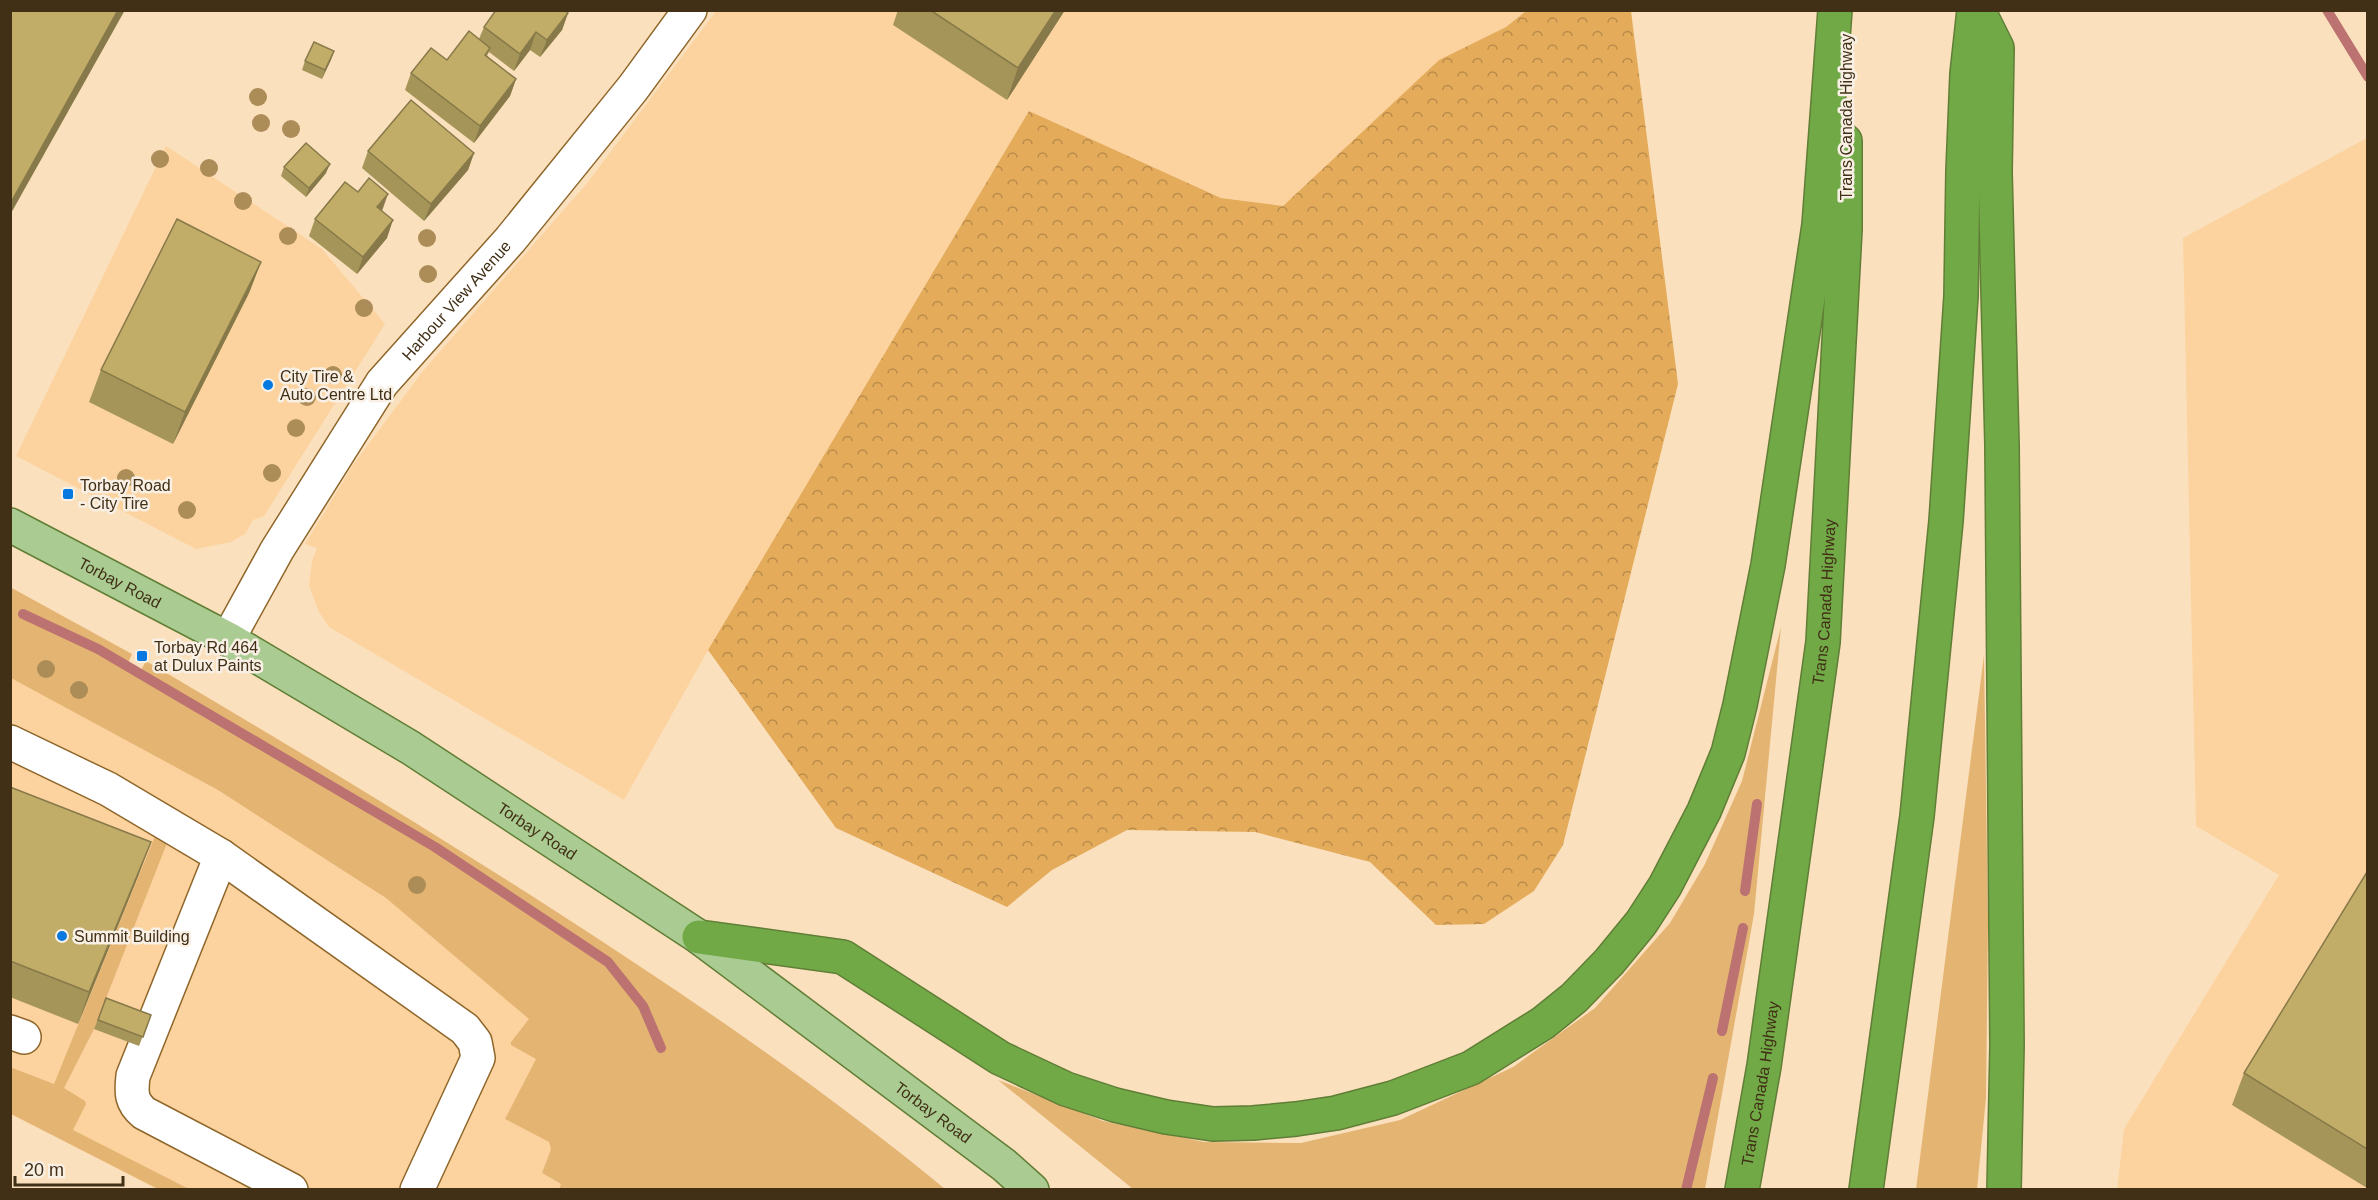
<svg xmlns="http://www.w3.org/2000/svg" width="2378" height="1200" font-family="Helvetica,sans-serif">
  <style>
    .built { fill: #fcd39f }
    .green { fill: #e4b473 }
    .forest { fill: url(#forest-crowns) }
    .lines { fill: none; stroke-linecap: round; stroke-linejoin: round }
    .stream { stroke: #bb7270; stroke-width: 10 }
    .minor-casing { stroke: #8f662a; stroke-width: 36 }
    .major-casing { stroke: #607e36; stroke-width: 36 }
    .highway-casing { stroke: #607e36; stroke-width: 36 }
    .minor { stroke: #fff; stroke-width: 33 }
    .major { stroke: #aacb91; stroke-width: 33 }
    .highway { stroke: #71a947; stroke-width: 33 }
    .tree { fill: #ac8c57 }
    .wall { fill: #a69559 }
    .shaded-wall { fill: #877949 }
    .building { fill: #c1ad68; stroke: #877949; stroke-width: 1.5 }
    .poi-dot { fill: #0679e0; stroke: #f9f0e5; stroke-width: 2 }
    .labels { text-anchor: middle; stroke-width: 5; stroke-linejoin: round; paint-order: stroke }
    .street-label { font-size: 16px; fill: #412f16; stroke: #f9f0e5 }
    .poi-label { font-size: 16px; fill: #412f16; stroke: #f9f0e5; text-anchor: start }
  </style>
  <defs>
    <pattern id="forest-crowns" width="20" height="18" patternUnits="userSpaceOnUse" patternTransform="scale(1.5)"><rect width="20" height="18" fill="#e4ab5b"/><path d="M2 6a3 3 0 1 1 6 0M12 15a3 3 0 1 1 6 0" fill="none" stroke="#ba8c4a"/></pattern>
  </defs>
  <rect width="100%" height="100%" fill="#fbe0bd"/>
  <g class="built">
    <polygon points="716,11 1526,11 1506,27 1439,60 1283,206 1221,198 1029,111 708,650 624,800 329,627 318,610 309,585 312,561 317,548 305,544 353,465 423,371 588,182"/>
    <polygon points="2367,138 2367,1189 2117,1190 2124,1129 2279,875 2196,826 2183,238"/>
    <polygon points="166,146 322,249 385,324 264,516 253,520 245,534 231,542 196,549 16,456"/>
    <polygon points="10,623 400,855 536,1027 551,1149 542,1173 561,1184 559,1189 157,1189 11,1114"/>
  </g>
  <g class="green">
    <path d="M10 587 132 654 128 663 141 670 146 661C282 741 417 822 549 907 686 995 820 1086 945 1189H559L561 1184 542 1173 551 1149 549 1142 505 1119 536 1059 511 1045V1042L529 1019 386 898 218 790 11 678Z"/>
    <polygon points="1781,627 1754,914 1705,1189 1133,1189 998,1080 1103,1121 1204,1142 1301,1143 1400,1120 1513,1067 1595,1008 1670,923 1705,864 1742,781"/>
    <polygon points="1984,655 1988,923 1986,1098 1977,1189 1916,1189"/>
    <polygon points="155,836 166,840 167,843 94,1029 64,1088 85,1101 86,1104 73,1130 189,1189 158,1189 11,1114 10,1067 54,1084"/>
  </g>
  <polygon class="forest" points="1526,11 1631,11 1678,384 1563,845 1534,891 1484,924 1436,925 1370,862 1255,832 1127,830 1052,870 1007,907 836,828 708,650 1029,111 1221,198 1283,206 1439,60 1506,27"/>
  <g class="lines">
    <g class="stream">
      <polyline points="2327,10 2368,77"/>
      <polyline points="23,614 98,649 435,847 608,962 643,1006 661,1048"/>
      <polyline points="1745,891 1757,804"/>
      <polyline points="1722,1031 1743,928"/>
      <polyline points="1686,1190 1713,1078"/>
    </g>
    <g class="minor-casing">
      <g id="minor">
        <path id="s1" d="M228 639 277 550 382 383 510 240 633 88 690 10"/>
        <polyline points="10,742 108,789 221,856 465,1029 475,1042 478,1058 417,1190"/>
        <path d="M221 856 133 1076C131 1093 131 1102 144 1113L291 1190"/>
        <polyline points="10,1032 24,1037"/>
      </g>
    </g>
    <g class="major-casing">
      <g id="major">
        <path id="s2" d="M10 525 228 639 411 748 699 937 1004 1165 1032 1190"/>
      </g>
    </g>
    <g class="highway-casing">
      <g id="highway">
        <polyline points="1978,10 1997,48 1995,172 2002,445 2007,1046 2004,1190"/>
        <polyline points="699,937 843,957 1000,1058 1066,1089 1115,1105 1166,1117 1213,1124 1253,1123 1296,1119 1336,1113 1393,1098 1471,1068 1543,1023 1574,998 1609,962 1641,923 1665,886 1704,811 1728,753 1740,705 1768,565 1819,225 1835,10"/>
        <path id="s3" d="M1742 1190 1764 1066 1823 642 1845 229V141"/>
        <polyline points="1866,1190 1917,816 1946,521 1961,296 1963,171 1967,74 1974,10"/>
      </g>
    </g>
    <use href="#minor" class="minor"/>
    <use href="#major" class="major"/>
    <use href="#highway" class="highway"/>
  </g>
  <g class="tree">
    <circle cx="258" cy="97" r="9"/>
    <circle cx="261" cy="123" r="9"/>
    <circle cx="291" cy="129" r="9"/>
    <circle cx="160" cy="159" r="9"/>
    <circle cx="209" cy="168" r="9"/>
    <circle cx="243" cy="201" r="9"/>
    <circle cx="288" cy="236" r="9"/>
    <circle cx="427" cy="238" r="9"/>
    <circle cx="428" cy="274" r="9"/>
    <circle cx="364" cy="308" r="9"/>
    <circle cx="333" cy="375" r="9"/>
    <circle cx="307" cy="397" r="9"/>
    <circle cx="296" cy="428" r="9"/>
    <circle cx="272" cy="473" r="9"/>
    <circle cx="126" cy="478" r="9"/>
    <circle cx="187" cy="510" r="9"/>
    <circle cx="46" cy="669" r="9"/>
    <circle cx="79" cy="690" r="9"/>
    <circle cx="417" cy="885" r="9"/>
  </g>
  <g class="wall">
    <polygon points="898,10 1065,10 1007,100 893,25"/>
    <polygon points="568,13 562,30 540,57 530,50 514,71 489,52 487,56 516,79 510,96 474,143 405,90 411,73 447,60 479,39 484,27"/>
    <polygon points="334,51 322,79 302,70 305,61"/>
    <polygon points="368,151 474,153 468,170 424,221 362,168"/>
    <polygon points="284,167 326,173 306,197 281,176"/>
    <polygon points="382,211 387,238 357,274 309,236 315,219"/>
    <polygon points="261,262 249,293 173,444 89,402 101,370"/>
    <polygon points="10,787 139,874 78,1024 10,997"/>
    <polygon points="2367,872 2367,1188 2232,1105 2244,1073"/>
    <polygon points="106,998 151,1015 139,1046 94,1029"/>
  </g>
  <g class="shaded-wall">
    <polygon points="118,10 125,10 10,215 10,204"/>
    <polygon points="1056,10 1065,10 1007,100 1018,68"/>
    <polygon points="568,13 562,30 540,57 547,40"/>
    <polygon points="536,32 530,50 514,71 520,54"/>
    <polygon points="334,51 331,60 322,79 325,70"/>
    <polygon points="516,79 510,96 474,143 480,126"/>
    <polygon points="474,153 468,170 424,221 431,204"/>
    <polygon points="330,164 326,173 306,197 309,188"/>
    <polygon points="388,194 382,211 377,207"/>
    <polygon points="393,220 387,238 357,274 363,257"/>
    <polygon points="261,262 249,293 173,444 185,412"/>
    <polygon points="151,842 139,874 78,1024 89,992"/>
  </g>
  <g class="building">
    <polygon points="10,10 118,10 10,204"/>
    <polygon points="496,10 565,10 568,13 547,40 536,32 520,54 484,27"/>
    <polygon points="930,10 1056,10 1018,68"/>
    <polygon points="469,31 490,48 485,55 516,79 480,126 411,73 431,48 447,60"/>
    <polygon points="314,42 334,51 325,70 305,61"/>
    <polygon points="411,100 474,153 431,204 368,151"/>
    <polygon points="306,143 330,164 309,188 284,167"/>
    <polygon points="369,178 388,194 377,207 393,220 363,257 315,219 345,182 358,192"/>
    <polygon points="177,219 261,262 185,412 101,370"/>
    <polygon points="10,787 151,842 89,992 10,961"/>
    <polygon points="2367,872 2367,1149 2244,1073"/>
    <polygon points="106,998 151,1015 143,1037 98,1020"/>
  </g>
  <g class="poi-dot">
    <circle cx="268" cy="385" r="6"/>
    <rect x="62" y="488" width="12" height="12" rx="3"/>
    <rect x="136" y="650" width="12" height="12" rx="3"/>
    <circle cx="62" cy="936" r="6"/>
  </g>
  <g class="labels">
    <g class="street-label">
      <text transform="translate(1846 117) rotate(-90)" y="6">Trans Canada Highway</text>
      <text dy="6" stroke="none"><textPath href="#s1" startOffset="410">Harbour View Avenue</textPath></text>
      <text dy="6" stroke="none"><textPath href="#s2" startOffset="124">Torbay Road</textPath></text>
      <text dy="6" stroke="none"><textPath href="#s3" startOffset="594">Trans Canada Highway</textPath></text>
      <text dy="6" stroke="none"><textPath href="#s2" startOffset="610">Torbay Road</textPath></text>
      <text dy="6" stroke="none"><textPath href="#s3" startOffset="108">Trans Canada Highway</textPath></text>
      <text dy="6" stroke="none"><textPath href="#s2" startOffset="1096">Torbay Road</textPath></text>
    </g>
    <g class="poi-label">
      <text x="280" y="382">City Tire &amp;<tspan x="280" dy="18">Auto Centre Ltd</tspan></text>
      <text x="80" y="491">Torbay Road<tspan x="80" dy="18">- City Tire</tspan></text>
      <text x="154" y="653">Torbay Rd 464<tspan x="154" dy="18">at Dulux Paints</tspan></text>
      <text x="74" y="942">Summit Building</text>
    </g>
  </g>
  <rect width="2378" height="1200" fill="none" stroke="#412f16" stroke-width="24"/>
  <path d="M15 1176v9h108v-9" fill="none" stroke="#412f16" stroke-width="3"/>
  <text x="24" y="1176" font-size="18" fill="#412f16" stroke="#f9f0e5" stroke-width="4.5" paint-order="stroke">20 m</text>
</svg>
